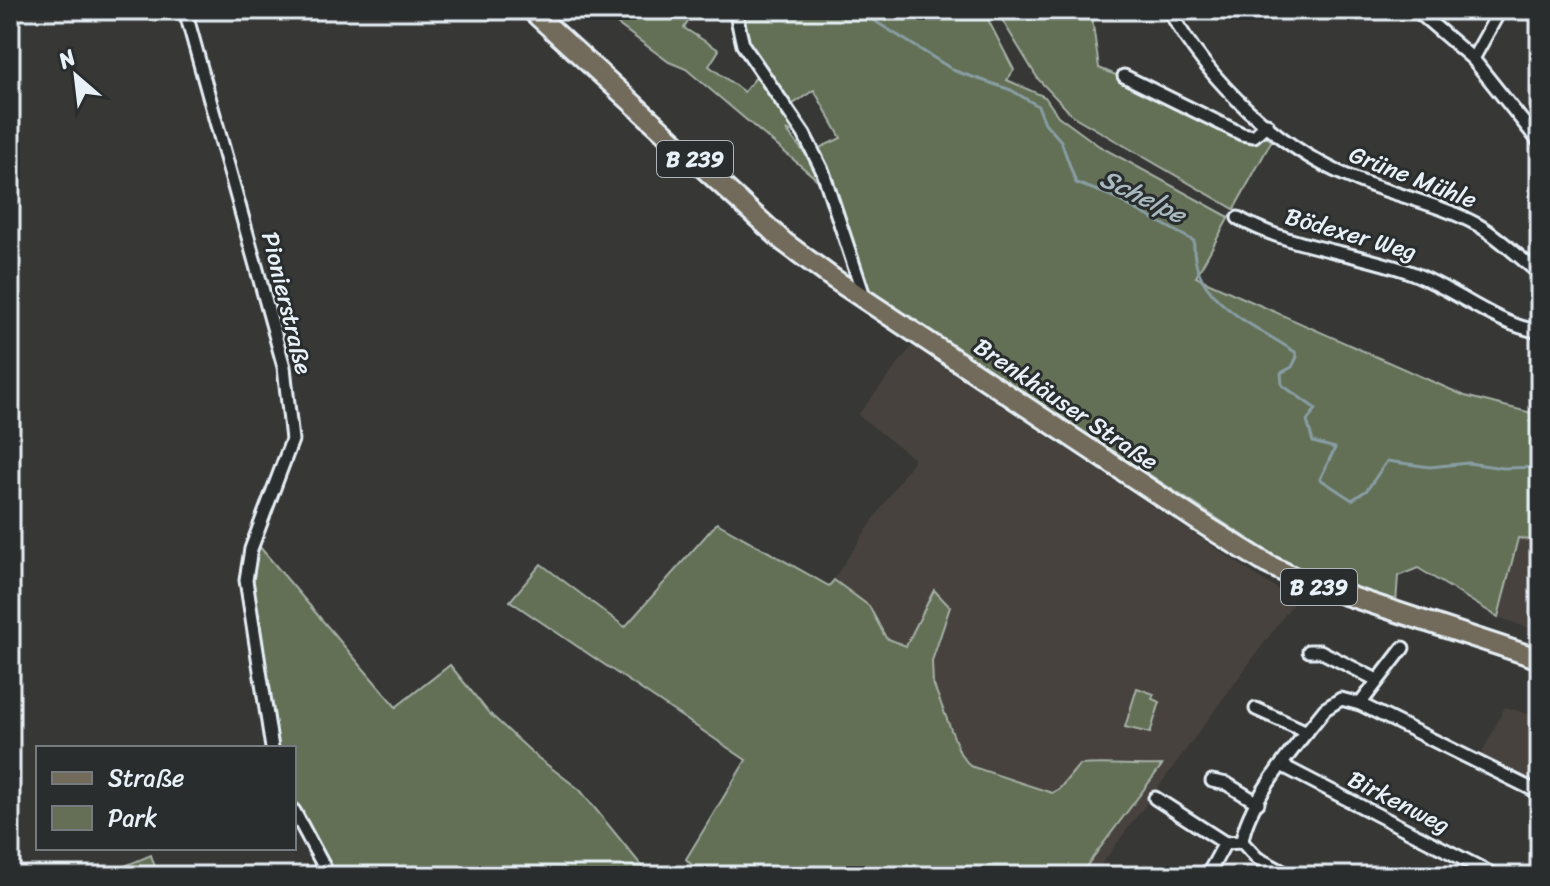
<svg xmlns="http://www.w3.org/2000/svg" width="1550" height="886" font-family="Sriracha,sans-serif">
  <style>
    .built { fill: #46433d }
    .green { fill: #646f56; stroke: #a6b0a7; stroke-width: 2 }
    .lines { fill: none; stroke-linecap: round; stroke-linejoin: round }
    .stream { stroke: #889ea4; stroke-width: 3 }
    .minor-casing { stroke: #e8f1f8; stroke-width: 17 }
    .primary-casing { stroke: #e8f1f8; stroke-width: 24 }
    .minor { stroke: #2a2d2e; stroke-width: 11 }
    .primary { stroke: #726b5a; stroke-width: 18 }
    .labels { text-anchor: middle; stroke-width: 6; stroke-linejoin: round; paint-order: stroke }
    .shield { fill: #2a2d2e; stroke: #afb6bb; stroke-width: 2 }
    .shield-label { font-size: 22px; font-weight: bold; fill: #e8f1f8 }
    .street-label { font-size: 24px; fill: #e8f1f8; stroke: #2a2d2e }
    .water-label { font-size: 26px; font-style: italic; fill: #a8b9c0; stroke: #2a2d2e }
  </style>
  <rect width="100%" height="100%" fill="#373735"/>
  <filter id="ink" filterUnits="userSpaceOnUse"><feTurbulence type="fractalNoise" baseFrequency=".0125" numOctaves="2"/><feDisplacementMap in="SourceGraphic" scale="16" xChannelSelector="R" yChannelSelector="G"/><feConvolveMatrix kernelMatrix="1 2 1 2 8 2 1 2 1" color-interpolation-filters="sRGB"/></filter>
  <g filter="url(#ink)">
    <g class="built">
      <polygon points="912,346 1295,601 1093,876 899,876 829,586 914,459 858,415"/>
      <polygon points="1518,538 1540,542 1540,632 1498,617"/>
      <polygon points="1540,692 1540,787 1480,757 1505,707 1531,715"/>
    </g>
    <g class="green">
      <polygon points="598,10 696,10 684,28 719,50 709,66 744,92 757,76 800,136 786,130 813,163 820,182 686,69 669,62"/>
      <polygon points="742,10 983,10 1014,70 1007,80 1045,97 1058,116 1099,146 1229,217 1196,277 1465,396 1540,415 1540,542 1518,538 1498,617 1418,568 1398,576 1396,604 1298,571 871,294 819,148 841,138 814,90 790,106 748,43"/>
      <polygon points="996,10 1091,10 1099,68 1272,140 1234,209 1073,116 1038,79"/>
      <path d="M717 523 829 586 834 580 869 606 886 638 906 646 934 590 950 607 932 661 933 683 960 753 970 766 1052 793 1060 788 1079 765C1108 763 1134 766 1162 765L1079 876H702L686 859 746 760 510 601 541 564 625 627Z"/>
      <polygon points="259,546 396,707 450,665 488,712 537,757 580,790 650,876 336,876 294,798 294,748 276,748 252,574"/>
      <polygon points="1137,688 1154,694 1152,699 1160,702 1150,733 1125,727"/>
      <polygon points="151,855 158,876 101,876"/>
    </g>
    <g class="lines">
      <path class="stream" d="M857 10 955 71 1011 90 1038 106 1045 123 1061 141 1076 183 1109 195 1194 241C1190 300 1253 324 1295 352L1297 357 1292 367 1281 373 1282 385 1316 409 1307 421 1313 442 1335 448 1320 479 1352 500 1367 490 1387 461 1430 467 1468 463 1503 468 1540 467"/>
      <g class="minor-casing">
        <g id="minor">
          <polyline points="185,10 284,367 292,440 251,549 246,580 272,748"/>
          <polyline points="735,10 743,45 804,134 823,172 865,299"/>
          <path d="M1169 10C1208 81 1280 151 1357 180 1397 196 1440 204 1478 225 1499 237 1520 258 1540 274"/>
          <polyline points="1416,10 1473,59 1540,143"/>
          <polyline points="1473,59 1500,10"/>
          <polyline points="1124,76 1242,134 1254,136 1267,124"/>
          <path d="M1238 218C1293 249 1354 251 1412 273 1457 290 1492 323 1540 332"/>
          <polyline points="1309,651 1320,651 1377,680"/>
          <polyline points="1360,704 1403,648"/>
          <polyline points="1256,709 1307,732"/>
          <polyline points="1283,766 1496,876"/>
          <polyline points="1212,781 1227,784 1258,803"/>
          <polyline points="1155,798 1225,843"/>
          <polyline points="294,811 329,876"/>
          <path d="M1242 842C1246 802 1299 742 1325 709L1341 699 1360 704 1540 793"/>
          <polyline points="1145,873 1151,876"/>
          <polyline points="1207,876 1225,843 1242,842 1257,858 1291,876"/>
        </g>
      </g>
      <g class="primary-casing">
        <polyline id="primary" points="531,10 784,242 834,279 1198,521 1267,564 1300,580 1540,659"/>
      </g>
      <use href="#minor" class="minor"/>
      <use href="#primary" class="primary"/>
    </g>
  </g>
  <g class="labels">
    <g class="shield">
      <rect x="657" y="141" width="76" height="36" rx="6"/>
      <rect x="1281" y="569" width="76" height="36" rx="6"/>
    </g>
    <g class="shield-label">
      <text x="695" y="167">B 239</text>
      <text x="1319" y="595">B 239</text>
    </g>
    <g class="street-label">
      <text transform="translate(1413 177) rotate(21)" y="8">Grüne Mühle</text>
      <text transform="translate(1351 234) rotate(16)" y="8">Bödexer Weg</text>
      <text transform="translate(287 303) rotate(76)" y="8">Pionierstraße</text>
      <text transform="translate(1066 404) rotate(34)" y="8">Brenkhäuser Straße</text>
      <text transform="translate(1399 802) rotate(27)" y="8">Birkenweg</text>
    </g>
    <g class="water-label">
      <text transform="translate(1143 196) rotate(26)" y="9">Schelpe</text>
    </g>
  </g>
  <rect width="1550" height="886" fill="none" stroke="#2a2d2e" stroke-width="40"/>
  <rect x="20" y="20" width="1510" height="846" fill="none" stroke="#e8f1f8" stroke-width="3" filter="url(#ink)"/>
  <rect x="36" y="746" width="260" height="104" fill="#2a2d2e" stroke="#767b7f" stroke-width="2"/>
  <rect x="52" y="772" width="40" height="12" fill="#726b5a" stroke="#767b7f" stroke-width="2"/>
  <text x="108" y="786" font-size="24" fill="#e8f1f8">Straße</text>
  <rect x="52" y="806" width="40" height="24" fill="#646f56" stroke="#767b7f" stroke-width="2"/>
  <text x="108" y="826" font-size="24" fill="#e8f1f8">Park</text>
  <g transform="translate(76 76) rotate(332)" stroke="#2a2d2e" stroke-width="6" paint-order="stroke">
  <path d="M0-6L14 30L0 20L-14 30Z" fill="#e8f1f8"/>
  <text y="-12" font-size="22" font-weight="bold" text-anchor="middle" fill="#e8f1f8">N</text>
  </g>
</svg>
